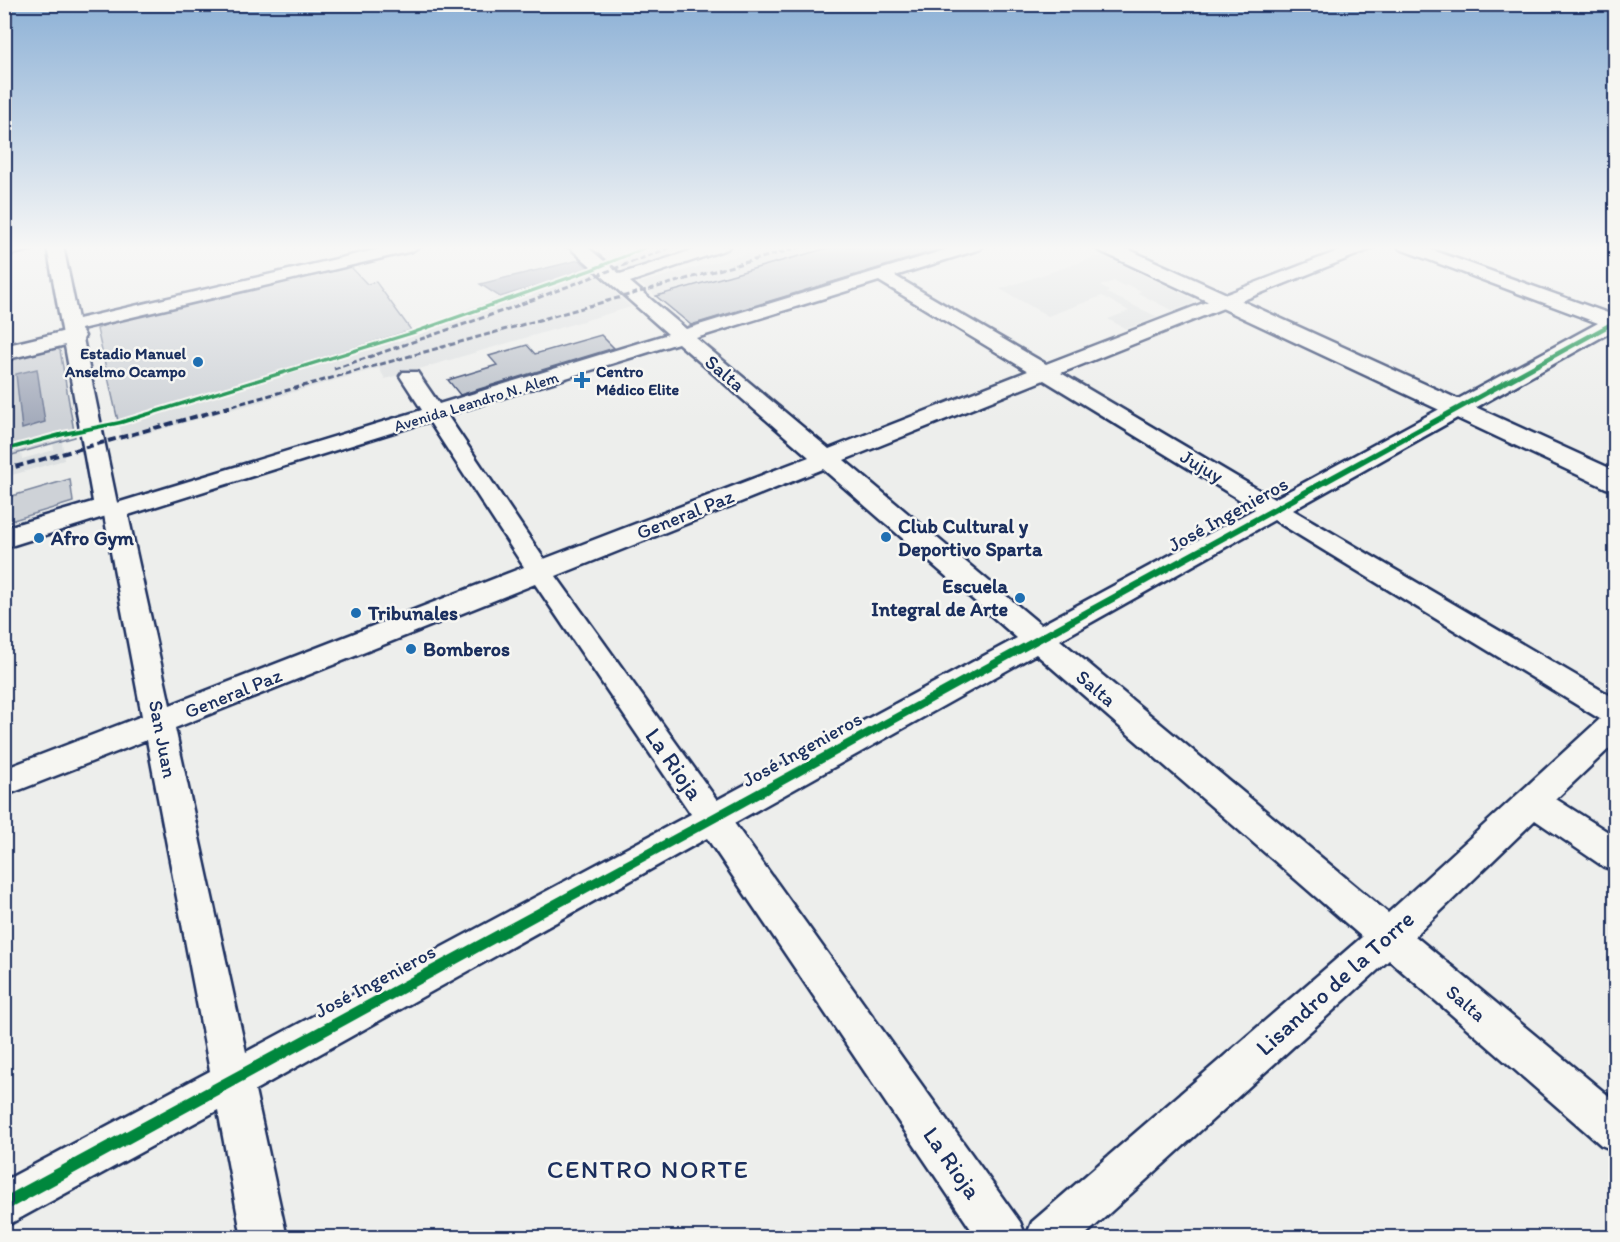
<svg xmlns="http://www.w3.org/2000/svg" width="1620" height="1242" font-family="Itim,sans-serif">
  <style>
    .built { fill: #dde0e1 }
    .green { fill: #ced2d7; stroke: #74809a; stroke-width: 1.5 }
    .water { fill: #a5acbc; stroke: #6e7a96; stroke-width: 1.5 }
    .building { fill: #b9bfc8; stroke: #1b2f5e; stroke-width: 1.5 }
    .lines { fill: none; stroke-linecap: round; stroke-linejoin: round }
    .minor-casing { stroke: #1b2f5e; stroke-width: 5 }
    .major-casing { stroke: #1b2f5e; stroke-width: 5 }
    .highway-casing { stroke: #1b2f5e; stroke-width: 5 }
    .minor { fill: #f6f6f2; fill-rule: evenodd }
    .major { fill: #f6f6f2; fill-rule: evenodd }
    .highway { fill: #f6f6f2; fill-rule: evenodd }
    .rail-far1 { stroke: #1b2f5e; stroke-width: 3; stroke-dasharray: 6 3; stroke-linecap: butt }
    .rail { stroke: #1b2f5e; stroke-width: 4; stroke-dasharray: 8 4; stroke-linecap: butt }
    .cycleway-casing { stroke: #f6f6f2; stroke-width: 4 }
    .cycleway { fill: #00873e; fill-rule: evenodd }
    .poi-dot { fill: #1f6fb2; stroke: #f6f6f2; stroke-width: 2 }
    .labels { text-anchor: middle; stroke-width: 5; stroke-linejoin: round; paint-order: stroke }
    .far-poi-label { font-size: 16px; font-weight: bold; fill: #1b2f5e; stroke: #f6f6f2; text-anchor: end }
    .far-street-label { font-size: 16px; fill: #1b2f5e; stroke: #f6f6f2 }
    .street-label { font-size: 20px; fill: #1b2f5e; stroke: #f6f6f2 }
    .poi-label { font-size: 20px; font-weight: bold; fill: #1b2f5e; stroke: #f6f6f2; text-anchor: start }
    .near-street-label { font-size: 24px; fill: #1b2f5e; stroke: #f6f6f2 }
    .near-neighbourhood-label { font-size: 26px; letter-spacing: 1.5px; fill: #1b2f5e; stroke: #f6f6f2 }
  </style>
  <rect width="100%" height="100%" fill="#edeeec"/>
  <filter id="ink" filterUnits="userSpaceOnUse"><feTurbulence type="fractalNoise" baseFrequency=".0167" numOctaves="2"/><feDisplacementMap in="SourceGraphic" scale="12" xChannelSelector="R" yChannelSelector="G"/><feConvolveMatrix kernelMatrix="1 2 1 2 8 2 1 2 1" color-interpolation-filters="sRGB"/></filter>
  <g filter="url(#ink)">
    <g class="built">
      <polygon points="660,246 689,246 625,271 615,263"/>
      <polygon points="774,246 835,246 656,296 639,283"/>
      <polygon points="1102,255 1192,298 1194,303 1173,311 1138,293 1141,291 1128,285 1124,286 1114,281 1100,286 1109,291 1107,293 1158,317 1126,329 1108,319 1129,311 1102,296 1048,316 1000,289"/>
      <polygon points="590,269 631,307 385,379 379,368 123,440 118,421 411,330 500,297"/>
      <polygon points="62,441 64,460 5,477 5,457 21,453 22,459 54,450 53,444"/>
    </g>
    <g class="green">
      <polygon points="350,266 367,284 376,282 411,330 118,421 97,329 107,324"/>
      <polygon points="55,348 60,350 75,437 5,457 4,357"/>
      <polygon points="70,479 73,502 7,522 7,518 5,519 5,498"/>
    </g>
    <g class="water">
      <polygon points="579,260 590,269 500,297 480,284"/>
      <polygon points="37,369 45,422 22,429 16,374"/>
    </g>
    <g class="building">
      <polygon points="835,246 941,246 941,249 691,325 656,296"/>
      <polygon points="601,335 614,348 460,395 448,380 497,365 489,356 527,345 535,354"/>
    </g>
    <g class="lines">
      <g class="minor-casing">
        <g id="minor">
          <polygon points="4,246 36,246 34,249 4,256"/>
          <path d="M47 246H63L78 319 392 246H420L412 251 81 329 117 503 422 410 400 376 403 372H417L439 404 668 334 568 246H586L620 274 705 246H729L727 249 630 282 686 329 958 246H982L980 249 895 276 1046 364 1351 246H1373L1371 249 1061 373 1274 499 1598 323 1400 249 1398 246H1421L1616 316V329L1293 510 1616 699V742L1556 799 1616 837V871L1604 867 1535 820 1415 936 1616 1102V1151L1601 1145 1389 960 1082 1238H977L707 838 255 1090 287 1238H242L218 1110 4 1227V1181L210 1071 147 740 4 796V769L142 716 104 515 94 507ZM879 281 1028 371 829 449 696 338ZM678 343 809 457 544 559 447 415ZM1044 380 1255 509 1041 625 844 460ZM429 421 524 567 170 705 128 515ZM823 469 1017 638 717 800 556 576ZM1274 520 1600 719 1388 913 1060 640ZM535 584 691 814 246 1052 175 728ZM1036 654 1362 937 1032 1222 1026 1237 1020 1222 734 823Z"/>
        </g>
      </g>
      <g class="major-casing">
        <g id="major">
          <polygon points="74,329 82,331 85,336 82,341 4,360 4,346"/>
          <polygon points="106,498 116,501 120,507 116,513 4,548 4,528"/>
        </g>
      </g>
      <g class="highway-casing">
        <polygon id="highway" points="1095,246 1121,246 1616,471 1616,490 1606,488 1098,250"/>
      </g>
      <use href="#minor" class="minor"/>
      <use href="#major" class="major"/>
      <use href="#highway" class="highway"/>
      <g class="rail-far1">
        <polyline points="334,369 511,308 674,246"/>
        <polyline points="224,408 804,246"/>
      </g>
      <polyline class="rail" points="4,470 230,407"/>
      <g class="cycleway-casing">
        <g id="cycleway">
          <polygon points="646,246 653,246 593,271 414,334 122,424 64,436 4,452 4,448 63,432 119,421 410,332 589,269"/>
          <polygon points="1616,319 1616,324 716,822 4,1212 4,1197 708,816"/>
        </g>
      </g>
      <use href="#cycleway" class="cycleway"/>
    </g>
  </g>
  <linearGradient id="sky" x2="0" y2="1"><stop stop-color="#8db1d6"/><stop offset="0.59" stop-color="#f7f7f6"/><stop offset="1" stop-color="#f7f7f6" stop-opacity="0"/></linearGradient>
  <rect width="1620" height="420" fill="url(#sky)"/>
  <g class="poi-dot">
    <circle cx="198" cy="362" r="6"/>
    <path d="M579 371h6v6h6v6h-6v6h-6v-6h-6v-6h6z"/>
    <circle cx="886" cy="537" r="6"/>
    <circle cx="39" cy="538" r="6"/>
    <circle cx="1020" cy="598" r="6"/>
    <circle cx="356" cy="613" r="6"/>
    <circle cx="411" cy="649" r="6"/>
  </g>
  <g class="labels">
    <g class="far-poi-label">
      <text x="186" y="359">Estadio Manuel<tspan x="186" dy="18">Anselmo Ocampo</tspan></text>
      <text x="596" y="377" text-anchor="start">Centro<tspan x="596" dy="18">Médico Elite</tspan></text>
    </g>
    <g class="far-street-label">
      <text transform="translate(476 401) rotate(-17)" y="6">Avenida Leandro N. Alem</text>
    </g>
    <g class="street-label">
      <text transform="translate(725 373) rotate(40)" y="7">Salta</text>
      <text transform="translate(1202 466) rotate(31)" y="7">Jujuy</text>
      <text transform="translate(685 514) rotate(-22)" y="7">General Paz</text>
      <text transform="translate(1228 514) rotate(-29)" y="7">José Ingenieros</text>
      <text transform="translate(1096 688) rotate(40)" y="7">Salta</text>
      <text transform="translate(233 693) rotate(-22)" y="7">General Paz</text>
      <text transform="translate(163 739) rotate(79)" y="7">San Juan</text>
      <text transform="translate(802 749) rotate(-29)" y="7">José Ingenieros</text>
      <text transform="translate(375 981) rotate(-28)" y="7">José Ingenieros</text>
      <text transform="translate(1466 1003) rotate(40)" y="7">Salta</text>
    </g>
    <g class="poi-label">
      <text x="898" y="533">Club Cultural y<tspan x="898" dy="23">Deportivo Sparta</tspan></text>
      <text x="51" y="545">Afro Gym</text>
      <text x="1008" y="593" text-anchor="end">Escuela<tspan x="1008" dy="23">Integral de Arte</tspan></text>
      <text x="368" y="620">Tribunales</text>
      <text x="423" y="656">Bomberos</text>
    </g>
    <g class="near-street-label">
      <text transform="translate(674 764) rotate(55)" y="8">La Rioja</text>
      <text transform="translate(1335 983) rotate(-42)" y="8">Lisandro de la Torre</text>
      <text transform="translate(952 1163) rotate(55)" y="8">La Rioja</text>
    </g>
    <g class="near-neighbourhood-label">
      <text x="648" y="1178">CENTRO NORTE</text>
    </g>
  </g>
  <rect width="1620" height="1242" fill="none" stroke="#f6f6f2" stroke-width="24"/>
  <rect x="12" y="12" width="1596" height="1218" fill="none" stroke="#1b2f5e" stroke-width="2" filter="url(#ink)"/>
</svg>
